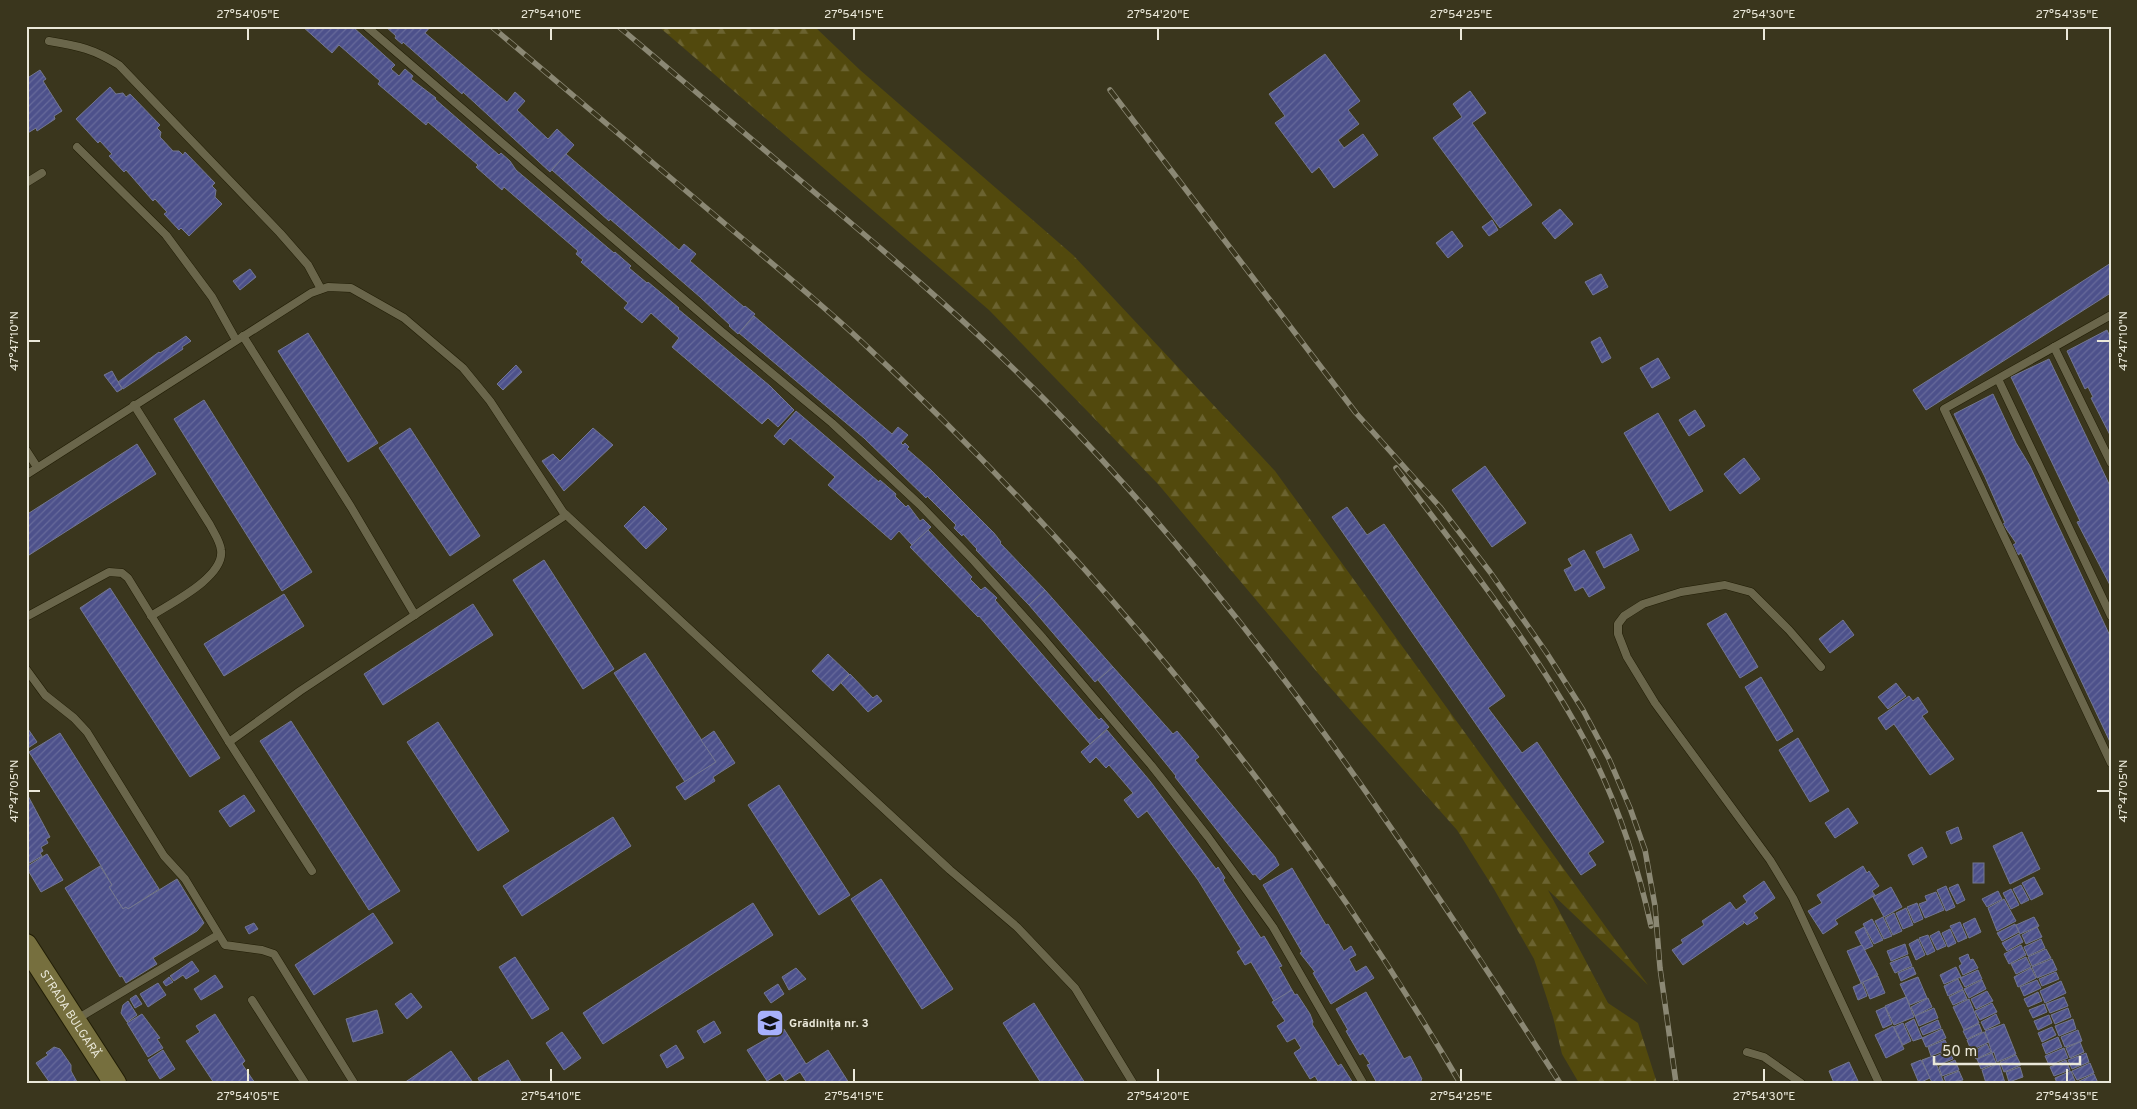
<svg xmlns="http://www.w3.org/2000/svg" width="2137" height="1109" font-family="Overpass,sans-serif">
  <style>
    .forest { fill: url(#forest-firs) }
    .building { fill: url(#building-hatch); stroke: #737791 }
    .lines { fill: none; stroke-linecap: round; stroke-linejoin: round }
    .lane-casing { stroke: #211d05; stroke-width: 9 }
    .secondary-casing { stroke: #211d05; stroke-width: 24 }
    .lane { stroke: #6a664b; stroke-width: 8 }
    .secondary { stroke: #766f3e; stroke-width: 22 }
    .rail-casing { stroke: #8b8874; stroke-width: 5.5 }
    .rail { stroke: #3a361d; stroke-width: 4; stroke-dasharray: 11; stroke-linecap: butt }
    .ticks { fill: none; stroke: #eae8d9; stroke-width: 2 }
    .labels { text-anchor: middle; stroke-width: 5; stroke-linejoin: round; paint-order: stroke }
    .street-label { font-size: 12px; fill: #eae8d9; stroke: #3a361d }
    .poi-label { font-size: 12px; font-weight: bold; fill: #eae8d9; stroke: #3a361d; text-anchor: start }
    .neatline { fill: none; stroke: #eae8d9; stroke-width: 2 }
    .ticks-label { font-size: 12px; text-anchor: middle; fill: #eae8d9 }
  </style>
  <defs>
    <pattern id="forest-firs" width="22" height="20" patternUnits="userSpaceOnUse" patternTransform="scale(1.25)"><rect width="22" height="20" fill="#52490d"/><path d="M5 1l3.5 6h-7zM16 11l3.5 6h-7z" fill="#6b6330"/></pattern>
    <pattern id="building-hatch" width="6" height="6" patternUnits="userSpaceOnUse" patternTransform="scale(1.25)"><rect width="6" height="6" fill="#4d518b"/><path d="M-1 1l2-2M0 6l6-6M5 7l2-2" fill="none" stroke="#676a9b"/></pattern>
  </defs>
  <rect width="100%" height="100%" fill="#3a361d"/>
  <polygon class="forest" points="658,26 814,26 860,70 1073,255 1275,471 1648,985 1548,890 1608,1003 1638,1023 1657,1083 1579,1083 1562,1054 1553,1017 1534,959 1494,889 1457,830 1328,685 1158,484 989,310"/>
  <g class="building">
    <polygon points="302,26 350,26 352,28 353,27 395,65 391,69 399,76 405,69 413,76 411,79 436,98 435,99 499,155 501,153 510,161 516,170 614,253 615,252 631,266 629,268 647,283 648,282 679,308 678,309 770,386 794,410 778,427 768,418 762,424 672,347 679,338 651,313 642,323 624,308 628,303 581,262 583,260 576,254 578,251 504,187 502,190 476,167 478,165 428,122 426,125 378,84 380,81 339,45 332,53"/>
    <polygon points="385,26 431,26 425,33 507,102 515,92 525,101 517,110 548,139 557,129 574,145 550,172 463,92 462,94 403,42 402,44 395,38 396,36"/>
    <polygon points="1325,54 1360,101 1348,110 1359,124 1338,140 1344,148 1363,134 1378,155 1334,188 1319,167 1312,173 1275,123 1285,116 1269,94"/>
    <polygon points="40,70 46,79 43,81 62,111 54,116 55,119 37,131 36,128 26,134 26,79"/>
    <polygon points="110,87 116,94 123,93 126,97 130,94 160,125 157,128 161,132 160,137 173,151 179,151 183,155 185,152 215,183 212,186 216,190 215,197 222,204 189,236 181,228 179,230 164,214 167,212 155,199 153,201 126,170 124,172 109,156 112,154 100,141 98,143 76,119"/>
    <polygon points="1470,91 1486,113 1472,123 1532,205 1500,228 1433,138 1462,117 1453,104"/>
    <polygon points="566,154 679,250 684,244 696,254 690,261 744,307 745,306 755,314 738,334 729,326 730,325 700,297 610,219 609,221 552,170"/>
    <polygon points="1560,209 1573,224 1555,239 1542,223"/>
    <polygon points="1492,220 1498,230 1489,236 1482,227"/>
    <polygon points="1452,231 1463,246 1448,258 1436,243"/>
    <polygon points="2111,263 2111,297 2109,294 1926,410 1913,390"/>
    <polygon points="250,269 256,277 240,290 233,281"/>
    <polygon points="1601,274 1608,287 1593,295 1585,282"/>
    <polygon points="754,316 892,434 898,427 908,435 901,443 903,445 905,443 909,447 907,449 931,470 994,533 1001,542 1000,543 1045,590 1029,605 976,550 977,549 963,534 962,536 954,528 956,525 927,496 926,498 864,438 739,333"/>
    <polygon points="2107,330 2111,339 2111,437 2091,398 2093,397 2088,387 2085,389 2067,351"/>
    <polygon points="308,333 378,443 348,462 278,351"/>
    <polygon points="186,336 191,341 182,347 183,349 123,389 118,382 159,352 160,353"/>
    <polygon points="1600,337 1611,358 1602,363 1591,342"/>
    <polygon points="1658,358 1670,378 1652,388 1640,368"/>
    <polygon points="2049,359 2111,488 2111,587 2077,522 2080,521 2011,377"/>
    <polygon points="516,365 522,372 503,390 497,384"/>
    <polygon points="112,371 122,389 117,392 104,375"/>
    <polygon points="1993,394 2016,443 2030,466 2111,638 2111,744 2021,553 2018,555 2013,545 2016,543 2003,524 2005,523 1985,477 1954,414"/>
    <polygon points="204,400 312,572 282,591 174,419"/>
    <polygon points="1695,410 1705,426 1689,436 1679,420"/>
    <polygon points="796,411 879,482 880,480 896,494 895,496 906,507 908,505 920,521 923,519 931,527 912,545 899,531 891,540 828,485 835,477 790,438 784,445 774,436"/>
    <polygon points="1658,413 1703,491 1670,511 1624,433"/>
    <polygon points="410,428 480,536 450,556 379,448"/>
    <polygon points="593,428 613,445 564,491 542,461 553,454 560,461"/>
    <polygon points="137,444 156,474 26,557 26,515"/>
    <polygon points="1744,458 1760,479 1740,494 1724,474"/>
    <polygon points="1485,466 1526,523 1492,547 1452,490"/>
    <polygon points="644,506 667,529 646,549 624,526"/>
    <polygon points="1347,507 1367,535 1384,524 1505,696 1488,708 1522,753 1537,742 1604,842 1588,853 1596,865 1581,875 1332,517"/>
    <polygon points="928,530 972,577 970,579 981,590 985,587 997,598 995,600 1099,720 1101,718 1109,727 1090,744 979,616 978,617 910,547"/>
    <polygon points="1631,534 1639,550 1604,568 1596,552"/>
    <polygon points="1584,550 1605,588 1589,597 1583,587 1575,591 1564,570 1572,566 1568,559"/>
    <polygon points="544,560 614,669 583,689 513,580"/>
    <polygon points="110,588 220,758 190,777 80,608"/>
    <polygon points="1045,590 1113,667 1095,682 1029,605"/>
    <polygon points="284,594 304,626 224,676 204,644"/>
    <polygon points="473,604 493,635 383,705 364,674"/>
    <polygon points="1726,613 1758,667 1740,678 1707,624"/>
    <polygon points="1843,620 1854,635 1830,653 1819,639"/>
    <polygon points="645,653 716,762 685,782 614,673"/>
    <polygon points="828,654 849,674 833,691 812,671"/>
    <polygon points="1113,667 1173,734 1177,731 1199,757 1195,760 1275,857 1279,865 1260,880 1255,874 1253,875 1227,843 1175,777 1176,776 1098,680"/>
    <polygon points="850,674 873,698 877,695 882,701 868,712 841,683"/>
    <polygon points="1761,677 1793,731 1777,741 1745,687"/>
    <polygon points="1896,683 1906,696 1888,709 1878,697"/>
    <polygon points="1909,696 1913,701 1918,697 1928,712 1922,716 1954,759 1930,775 1894,724 1886,730 1878,718"/>
    <polygon points="291,721 400,891 369,910 260,741"/>
    <polygon points="438,722 509,831 478,851 407,742"/>
    <polygon points="26,726 37,742 28,748 26,744"/>
    <polygon points="1107,730 1150,781 1216,869 1218,867 1225,878 1223,880 1261,938 1264,936 1282,966 1279,967 1292,990 1274,1001 1251,962 1245,965 1237,952 1241,949 1198,880 1147,811 1138,818 1124,800 1133,793 1109,765 1106,768 1096,757 1090,763 1081,752"/>
    <polygon points="714,731 735,763 713,777 715,781 685,800 676,787 716,762 701,740"/>
    <polygon points="60,733 159,889 128,909 126,907 123,909 109,887 112,885 97,859 29,752"/>
    <polygon points="1798,738 1829,791 1810,802 1779,750"/>
    <polygon points="779,785 850,895 819,915 748,805"/>
    <polygon points="26,792 50,837 46,839 48,843 41,847 43,851 40,853 42,856 26,865"/>
    <polygon points="244,795 255,811 230,827 219,811"/>
    <polygon points="1848,808 1858,823 1835,838 1825,823"/>
    <polygon points="613,817 631,846 522,916 503,886"/>
    <polygon points="1958,827 1962,839 1951,844 1946,832"/>
    <polygon points="2022,832 2040,869 2010,884 1993,846"/>
    <polygon points="1922,847 1927,857 1913,865 1908,855"/>
    <polygon points="47,854 63,880 41,892 26,867"/>
    <rect x="1973" y="863" width="11" height="20"/>
    <polygon points="100,866 112,885 109,887 123,909 126,907 128,909 177,879 204,923 197,931 153,958 157,964 126,983 122,976 120,977 65,888"/>
    <polygon points="1863,866 1867,873 1869,871 1879,886 1872,891 1875,895 1835,920 1838,924 1823,934 1808,911 1822,903 1817,895"/>
    <polygon points="1292,868 1326,925 1328,924 1344,951 1351,946 1356,955 1349,959 1356,972 1366,966 1374,978 1331,1004 1313,973 1315,972 1300,953 1302,952 1263,885"/>
    <polygon points="2034,877 2043,894 2031,900 2022,883"/>
    <polygon points="881,879 953,989 922,1009 851,899"/>
    <polygon points="1764,881 1775,898 1754,913 1758,918 1747,925 1743,921 1744,923 1683,965 1672,950 1683,943 1681,940 1704,925 1702,921 1730,902 1736,910 1747,902 1743,896"/>
    <polygon points="1958,884 1965,900 1957,904 1949,888"/>
    <polygon points="2021,885 2029,900 2021,904 2013,889"/>
    <polygon points="1946,886 1955,907 1946,911 1937,890"/>
    <polygon points="1891,887 1902,907 1884,917 1873,897"/>
    <polygon points="2011,889 2019,905 2011,909 2003,893"/>
    <polygon points="1998,891 2002,899 1987,907 1982,899"/>
    <polygon points="1936,892 1944,910 1925,918 1919,904 1927,901 1925,896"/>
    <polygon points="2004,899 2016,921 1997,931 1988,908"/>
    <polygon points="753,903 773,935 603,1044 583,1013"/>
    <polygon points="1917,903 1923,919 1914,923 1907,907"/>
    <polygon points="1906,908 1913,925 1903,929 1896,913"/>
    <polygon points="373,913 393,943 314,995 295,965"/>
    <polygon points="1894,913 1902,931 1893,935 1885,918"/>
    <polygon points="1883,917 1892,936 1884,939 1875,921"/>
    <polygon points="2034,917 2039,926 2020,934 2016,925"/>
    <polygon points="1975,918 1981,932 1969,938 1963,924"/>
    <polygon points="1872,919 1883,940 1874,944 1863,924"/>
    <polygon points="1960,922 1967,938 1958,942 1950,926"/>
    <polygon points="254,923 258,929 249,934 245,927"/>
    <polygon points="2015,924 2019,932 2002,941 1997,933"/>
    <polygon points="1864,927 1873,946 1864,950 1855,932"/>
    <polygon points="2037,927 2042,937 2026,944 2022,935"/>
    <polygon points="1950,929 1956,943 1948,947 1942,933"/>
    <polygon points="1939,931 1946,946 1937,950 1930,936"/>
    <polygon points="2019,934 2023,942 2007,951 2002,943"/>
    <polygon points="1928,935 1935,951 1927,955 1919,938"/>
    <polygon points="1918,939 1925,955 1916,960 1909,944"/>
    <polygon points="2041,939 2045,948 2028,956 2024,947"/>
    <polygon points="1905,944 1908,954 1891,961 1887,951"/>
    <polygon points="1862,945 1878,975 1861,983 1847,951"/>
    <polygon points="2021,945 2026,955 2009,964 2004,954"/>
    <polygon points="2046,949 2051,958 2032,966 2028,957"/>
    <polygon points="1968,954 1970,960 1973,959 1978,968 1963,975 1959,966 1962,964 1959,958"/>
    <polygon points="1908,956 1912,966 1895,973 1890,963"/>
    <polygon points="515,957 549,1009 532,1019 499,967"/>
    <polygon points="2026,957 2031,967 2016,974 2011,964"/>
    <polygon points="2052,959 2057,970 2037,978 2032,967"/>
    <polygon points="192,961 199,971 186,979 183,975 174,981 170,976"/>
    <polygon points="1913,967 1916,974 1901,981 1898,973"/>
    <polygon points="1956,967 1961,977 1944,984 1940,975"/>
    <polygon points="796,968 806,979 789,990 782,977"/>
    <polygon points="2031,968 2036,978 2018,987 2014,977"/>
    <polygon points="1978,970 1982,979 1965,987 1960,978"/>
    <polygon points="2056,972 2059,979 2042,986 2039,979"/>
    <polygon points="215,975 223,987 201,1000 194,989"/>
    <polygon points="1878,976 1885,993 1870,999 1863,982"/>
    <polygon points="169,977 173,982 166,986 163,982"/>
    <polygon points="1918,977 1927,998 1910,1005 1900,984"/>
    <polygon points="1958,979 1963,989 1948,996 1944,986"/>
    <polygon points="1982,980 1986,989 1969,998 1964,989"/>
    <polygon points="2037,980 2041,988 2024,996 2020,987"/>
    <polygon points="2061,981 2066,993 2045,1003 2040,991"/>
    <polygon points="158,983 166,995 148,1007 140,994"/>
    <polygon points="1862,983 1867,996 1858,1000 1853,987"/>
    <polygon points="778,984 784,994 771,1003 764,993"/>
    <polygon points="1292,990 1295,995 1297,994 1310,1014 1313,1022 1312,1024 1338,1066 1341,1064 1353,1083 1319,1083 1315,1076 1310,1079 1294,1053 1301,1048 1295,1038 1287,1042 1277,1026 1285,1021 1272,1002"/>
    <polygon points="1963,990 1967,999 1953,1005 1949,997"/>
    <polygon points="1987,991 1993,1001 1976,1009 1971,999"/>
    <polygon points="1366,992 1404,1059 1410,1056 1422,1079 1421,1080 1422,1083 1377,1083 1367,1065 1370,1064 1363,1053 1360,1055 1346,1031 1348,1030 1336,1009"/>
    <polygon points="2038,992 2042,1001 2028,1007 2024,999"/>
    <polygon points="411,993 422,1007 407,1019 395,1004"/>
    <polygon points="136,995 142,1004 135,1008 130,999"/>
    <polygon points="1906,997 1914,1017 1894,1025 1885,1006"/>
    <polygon points="2064,997 2068,1006 2050,1013 2046,1004"/>
    <polygon points="1928,998 1932,1007 1915,1016 1911,1007"/>
    <polygon points="1969,999 1979,1023 1964,1030 1953,1007"/>
    <polygon points="128,1001 137,1015 127,1022 121,1013 123,1005"/>
    <polygon points="1034,1003 1085,1083 1041,1083 1003,1023"/>
    <polygon points="1992,1003 1997,1012 1980,1020 1975,1011"/>
    <polygon points="2044,1004 2047,1012 2033,1018 2029,1010"/>
    <polygon points="1885,1007 1892,1024 1883,1028 1876,1011"/>
    <polygon points="1934,1008 1938,1018 1919,1026 1915,1016"/>
    <polygon points="2068,1008 2071,1017 2055,1024 2051,1015"/>
    <polygon points="377,1010 383,1033 353,1042 346,1019"/>
    <polygon points="142,1014 160,1038 157,1039 163,1048 148,1057 127,1023"/>
    <polygon points="215,1014 245,1061 242,1064 255,1083 214,1083 186,1041 200,1032 196,1026"/>
    <polygon points="1996,1014 2000,1023 1985,1030 1981,1022"/>
    <polygon points="2049,1015 2052,1023 2038,1030 2034,1021"/>
    <polygon points="1914,1019 1922,1038 1913,1041 1905,1024"/>
    <polygon points="2073,1019 2076,1029 2059,1036 2055,1026"/>
    <polygon points="1938,1020 1941,1028 1923,1035 1920,1028"/>
    <polygon points="714,1021 721,1033 704,1043 697,1031"/>
    <polygon points="1903,1023 1911,1041 1903,1045 1894,1027"/>
    <polygon points="1979,1024 1982,1032 1967,1039 1963,1031"/>
    <polygon points="2004,1024 2016,1054 1997,1062 1994,1052 1992,1053 1985,1031"/>
    <polygon points="1893,1026 1904,1049 1886,1058 1875,1035"/>
    <polygon points="2052,1027 2056,1035 2042,1042 2038,1033"/>
    <polygon points="784,1029 806,1064 828,1050 849,1083 807,1083 800,1072 785,1081 780,1073 767,1081 747,1050"/>
    <polygon points="1942,1029 1946,1038 1926,1047 1922,1038"/>
    <polygon points="2078,1030 2082,1041 2065,1047 2061,1037"/>
    <polygon points="562,1032 581,1058 564,1070 546,1043"/>
    <polygon points="1984,1032 1989,1042 1971,1050 1967,1040"/>
    <polygon points="2058,1037 2062,1047 2046,1054 2042,1044"/>
    <polygon points="1945,1040 1949,1049 1931,1056 1928,1047"/>
    <polygon points="2080,1042 2084,1052 2070,1058 2066,1048"/>
    <polygon points="1987,1044 1991,1052 1976,1059 1973,1051"/>
    <polygon points="676,1045 684,1058 667,1068 660,1055"/>
    <polygon points="54,1047 60,1049 71,1065 71,1071 77,1082 82,1083 50,1083 36,1063 48,1055 46,1053"/>
    <polygon points="2064,1048 2068,1058 2049,1065 2045,1056"/>
    <polygon points="163,1050 175,1069 160,1079 148,1060"/>
    <polygon points="1950,1050 1953,1059 1938,1065 1934,1057"/>
    <polygon points="451,1051 472,1081 470,1083 404,1083"/>
    <polygon points="1992,1053 1996,1063 1981,1069 1977,1059"/>
    <polygon points="2086,1053 2089,1062 2072,1069 2068,1060"/>
    <polygon points="2016,1055 2021,1065 2004,1072 2000,1062"/>
    <polygon points="1933,1056 1944,1083 1933,1083 1930,1079 1922,1060"/>
    <polygon points="508,1060 522,1083 480,1083 478,1078"/>
    <polygon points="1921,1060 1930,1078 1919,1083 1911,1064"/>
    <polygon points="1955,1060 1959,1070 1942,1076 1939,1067"/>
    <polygon points="2066,1060 2070,1070 2054,1076 2050,1067"/>
    <polygon points="1849,1062 1858,1081 1834,1083 1829,1071"/>
    <polygon points="1999,1063 2005,1083 1986,1083 1982,1070"/>
    <polygon points="2090,1063 2094,1073 2077,1080 2072,1071"/>
    <polygon points="2020,1067 2023,1077 2009,1082 2006,1072"/>
    <polygon points="1959,1071 1963,1080 1946,1083 1944,1077"/>
    <polygon points="2071,1071 2075,1081 2057,1083 2055,1078"/>
    <polygon points="2094,1074 2098,1083 2077,1083 2077,1082"/>
  </g>
  <g class="lines">
    <g class="lane-casing">
      <g id="lane">
        <polyline points="366,26 721,331 832,423 920,505 974,561 1043,638 1151,765 1208,837 1273,927 1363,1083"/>
        <path d="M49 41C79 46 94 49 119 65L280 233 308 265 321 289"/>
        <polyline points="77,147 166,235 212,297 236,340"/>
        <polyline points="26,183 42,173"/>
        <polyline points="2111,315 1944,409 2111,763"/>
        <polyline points="243,336 351,507 415,615"/>
        <polyline points="2054,347 2111,463"/>
        <polyline points="1998,379 2111,616"/>
        <path d="M134 405 210 525C214 533 220 541 221 550 225 577 171 603 151 616"/>
        <polyline points="26,450 37,467"/>
        <polyline points="26,475 311,293 328,287 351,288 404,318 463,368 490,401 563,512 950,870 1017,927 1075,988 1133,1083"/>
        <polyline points="26,617 109,572 122,573 128,578 229,742 312,871"/>
        <polyline points="1821,667 1789,630 1751,592 1725,585 1681,592 1643,604 1624,616 1618,624 1618,634 1627,657 1655,703 1770,860 1793,898 1879,1083"/>
        <polyline points="26,669 45,695 74,718 87,732 164,856 185,879 225,945 262,950 274,954 354,1083"/>
        <polyline points="229,742 300,691 566,515"/>
        <polyline points="252,1000 305,1083"/>
        <polyline points="77,1019 218,935"/>
        <polyline points="1747,1052 1764,1057 1801,1083"/>
      </g>
    </g>
    <g class="secondary-casing">
      <g id="secondary">
        <path id="s1" d="M26 945 115 1083"/>
      </g>
    </g>
    <use href="#lane" class="lane"/>
    <use href="#secondary" class="secondary"/>
    <g class="rail-casing">
      <g id="rail">
        <path d="M491 26C569 92 646 157 724 223 770 262 817 300 861 341 1094 559 1299 807 1460 1083"/>
        <path d="M618 26C685 83 753 140 820 197 901 265 980 333 1053 408 1250 610 1408 846 1560 1083"/>
        <polyline points="1110,90 1356,413 1440,507 1490,572 1546,652 1583,710 1609,759 1630,808 1645,850 1655,906 1660,968 1676,1083"/>
        <path d="M1396 468C1459 552 1526 636 1578 728 1613 789 1636 858 1651 926"/>
      </g>
    </g>
    <use href="#rail" class="rail"/>
  </g>
  <path class="ticks" d="M248 28V40M551 28V40M854 28V40M1158 28V40M1461 28V40M1764 28V40M2067 28V40M28 341H40M2097 341H2110M28 791H40M2097 791H2110M248 1069V1082M551 1069V1082M854 1069V1082M1158 1069V1082M1461 1069V1082M1764 1069V1082M2067 1069V1082"/>
  <defs>
    <g id="school-square" transform="scale(1.4375)"><rect x="-9" y="-9" width="18" height="18" rx="4" fill="#a7b0fc" stroke="#3a361d"/><path d="M0-5L7-2L0 1L-7-2ZM-4 1L0 2.5L4 1V4Q0 6-4 4Z" fill="#111"/></g>
  </defs>
  <g fill-rule="evenodd">
    <use href="#school-square" x="770" y="1023"/>
  </g>
  <g class="labels">
    <g class="street-label">
      <text dy="4" stroke="none"><textPath href="#s1" startOffset="82">STRADA BULGARĂ</textPath></text>
    </g>
    <g class="poi-label">
      <text x="789" y="1027">Grădinița nr. 3</text>
    </g>
  </g>
  <rect width="2137" height="1109" fill="none" stroke="#3a361d" stroke-width="55"/>
  <path d="M1934 1056v8h146v-8" fill="none" stroke="#eae8d9" stroke-width="2.5"/>
  <text x="1942" y="1056" font-size="15" fill="#eae8d9" stroke="#3a361d" stroke-width="4" paint-order="stroke">50 m</text>
  <rect x="28" y="28" width="2082" height="1054" class="neatline"/>
  <g class="ticks-label">
    <text x="248" y="18">27°54'05"E</text>
    <text x="551" y="18">27°54'10"E</text>
    <text x="854" y="18">27°54'15"E</text>
    <text x="1158" y="18">27°54'20"E</text>
    <text x="1461" y="18">27°54'25"E</text>
    <text x="1764" y="18">27°54'30"E</text>
    <text x="2067" y="18">27°54'35"E</text>
    <text transform="translate(14 341) rotate(-90)" y="4">47°47'10"N</text>
    <text transform="translate(2123 341) rotate(-90)" y="4">47°47'10"N</text>
    <text transform="translate(14 791) rotate(-90)" y="4">47°47'05"N</text>
    <text transform="translate(2123 791) rotate(-90)" y="4">47°47'05"N</text>
    <text x="248" y="1100">27°54'05"E</text>
    <text x="551" y="1100">27°54'10"E</text>
    <text x="854" y="1100">27°54'15"E</text>
    <text x="1158" y="1100">27°54'20"E</text>
    <text x="1461" y="1100">27°54'25"E</text>
    <text x="1764" y="1100">27°54'30"E</text>
    <text x="2067" y="1100">27°54'35"E</text>
  </g>
</svg>
